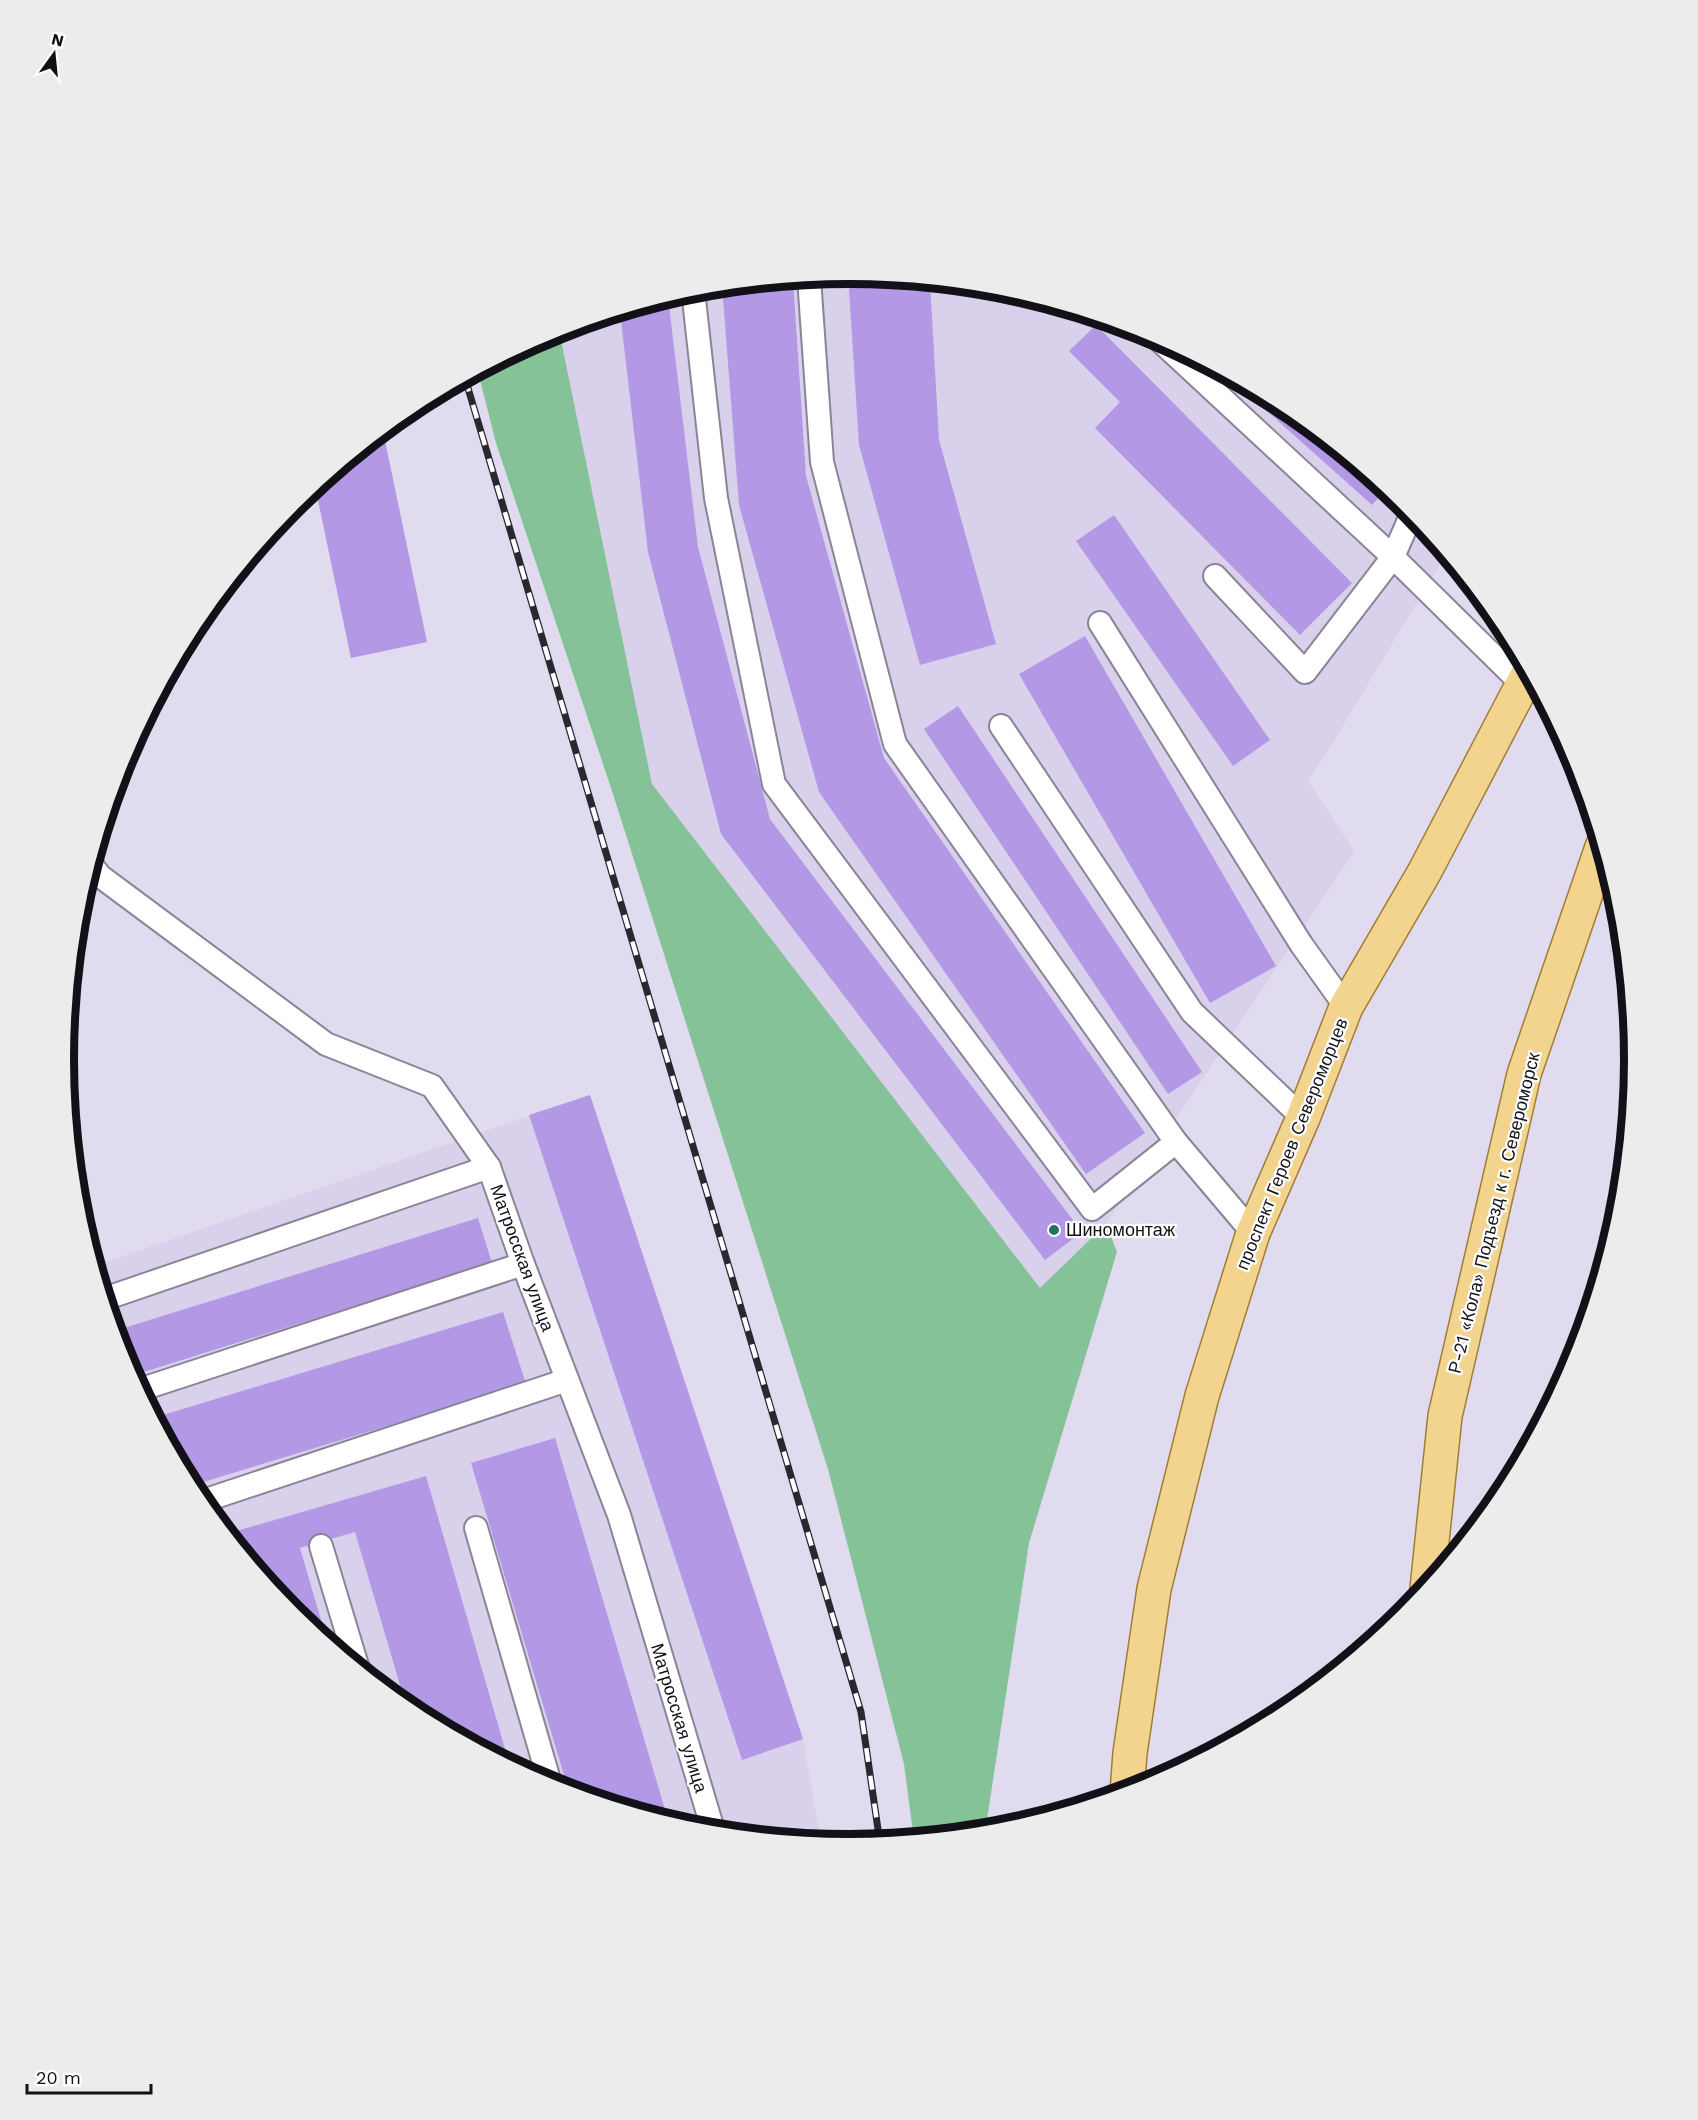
<svg xmlns="http://www.w3.org/2000/svg" width="1698" height="2120" font-family="'Work Sans',sans-serif">
  <style>
    .built { fill: #d9d0ec }
    .green { fill: #86c298 }
    .building { fill: #b398e6 }
    .lines { fill: none; stroke-linecap: round; stroke-linejoin: round }
    .service-casing { stroke: #8a8497; stroke-width: 26 }
    .primary-casing { stroke: #9f7d35; stroke-width: 36 }
    .service { stroke: #fff; stroke-width: 22 }
    .primary { stroke: #f3d48f; stroke-width: 33 }
    .rail-casing { stroke: #2a2730; stroke-width: 7 }
    .rail { stroke: #fff; stroke-width: 4.5; stroke-dasharray: 14; stroke-linecap: butt }
    .poi-dot { fill: #246f6c; stroke: #fff; stroke-width: 2 }
    .labels { text-anchor: middle; stroke-width: 4.5; stroke-linejoin: round; paint-order: stroke }
    .street-label { font-size: 18px; fill: #131118; stroke: #fff }
    .poi-label { font-size: 18px; fill: #131118; stroke: #fff; text-anchor: start }
    .rim { fill: none; stroke: #131118; stroke-width: 8 }
  </style>
  <rect width="100%" height="100%" fill="#e1dbf0"/>
  <g class="built">
    <polygon points="849,274 1003,289 1150,334 1286,407 1405,504 1446,554 1323,759 1308,781 1354,851 1106,1224 1040,1288 652,784 559,330 696,289"/>
    <polygon points="590,1095 803,1739 821,1843 695,1831 548,1786 412,1713 293,1616 195,1496 123,1360 94,1266"/>
  </g>
  <polygon class="green" points="559,330 652,784 1040,1288 1106,1224 1117,1252 1029,1543 985,1833 914,1840 904,1764 828,1469 612,791 496,443 478,372 549,334"/>
  <g class="building">
    <polygon points="848,274 930,282 939,440 996,644 920,665 859,445"/>
    <polygon points="793,280 806,476 884,758 1145,1133 1086,1174 819,792 739,505 722,286"/>
    <polygon points="668,297 698,547 770,819 1082,1232 1045,1260 721,834 648,552 620,312"/>
    <polygon points="1096,325 1352,583 1300,635 1095,428 1120,402 1069,351"/>
    <polygon points="1228,376 1286,407 1387,489 1372,505"/>
    <polygon points="383,431 427,642 351,658 315,486"/>
    <polygon points="1114,515 1270,740 1233,766 1076,541"/>
    <polygon points="1085,636 1276,966 1210,1003 1019,674"/>
    <polygon points="958,706 1202,1072 1168,1094 924,729"/>
    <polygon points="590,1095 803,1739 742,1760 529,1115"/>
    <polygon points="478,1218 492,1263 131,1376 123,1360 114,1331"/>
    <polygon points="503,1312 526,1384 190,1486 153,1418"/>
    <polygon points="555,1438 669,1823 569,1792 471,1463"/>
    <polygon points="426,1476 510,1766 407,1709 355,1532 300,1548 328,1644 293,1616 226,1534"/>
  </g>
  <g class="lines">
    <g class="service-casing">
      <g id="service">
        <polyline points="809,278 822,462 895,744 1176,1142"/>
        <polyline points="693,290 716,498 774,784 1092,1209 1176,1142 1253,1233"/>
        <polyline points="1157,338 1393,557 1522,684"/>
        <polyline points="1215,576 1305,672 1393,557 1412,513"/>
        <polyline points="1100,623 1301,944 1346,1007"/>
        <polyline points="1001,726 1192,1012 1303,1118"/>
        <polyline points="91,864 100,876 326,1044 432,1086 489,1167 523,1264 619,1515 714,1833"/>
        <polyline points="104,1299 489,1167"/>
        <polyline points="139,1390 523,1264"/>
        <polyline points="200,1502 567,1380"/>
        <polyline points="476,1528 551,1787"/>
        <polyline points="321,1546 358,1669"/>
      </g>
    </g>
    <g class="primary-casing">
      <g id="primary">
        <polyline points="1427,1589 1445,1416 1524,1074 1602,847"/>
        <polyline points="1127,1793 1130,1753 1154,1589 1202,1396 1253,1233 1303,1118 1346,1007 1425,871 1529,672"/>
      </g>
    </g>
    <use href="#service" class="service"/>
    <use href="#primary" class="primary"/>
    <g class="rail-casing">
      <polyline id="rail" points="465,378 861,1712 880,1843"/>
    </g>
    <use href="#rail" class="rail"/>
  </g>
  <circle class="poi-dot" cx="1054" cy="1230" r="6"/>
  <g class="labels">
    <g class="street-label">
      <text transform="translate(1292 1144) rotate(-68)" y="6">проспект Героев Североморцев</text>
      <text transform="translate(1494 1213) rotate(-76)" y="6">Р-21 «Кола» Подъезд к г. Североморск</text>
      <text transform="translate(522 1258) rotate(70)" y="6">Матросская улица</text>
      <text transform="translate(679 1718) rotate(73)" y="6">Матросская улица</text>
    </g>
    <g class="poi-label">
      <text x="1066" y="1236">Шиномонтаж</text>
    </g>
  </g>
  <path d="M0 0H1698V2120H0ZM74 1059a775 775 0 1 1 1550 0a775 775 0 1 1-1550 0Z" fill="#ececed" fill-rule="evenodd"/>
  <path class="rim" d="M74 1059a775 775 0 1 1 1550 0a775 775 0 1 1-1550 0Z"/>
  <g transform="translate(54 54) rotate(15)" stroke="#ffffff" stroke-width="4.5" paint-order="stroke">
  <path d="M0-4.5L10 22L0 15L-10 22Z" fill="#131118"/>
  <text y="-9" font-size="16" font-weight="bold" text-anchor="middle" fill="#131118">N</text>
  </g>
  <path d="M27 2084v9h124v-9" fill="none" stroke="#131118" stroke-width="3"/>
  <text x="36" y="2084" font-size="18" fill="#131118" stroke="#ffffff" stroke-width="4.5" paint-order="stroke">20 m</text>
</svg>
